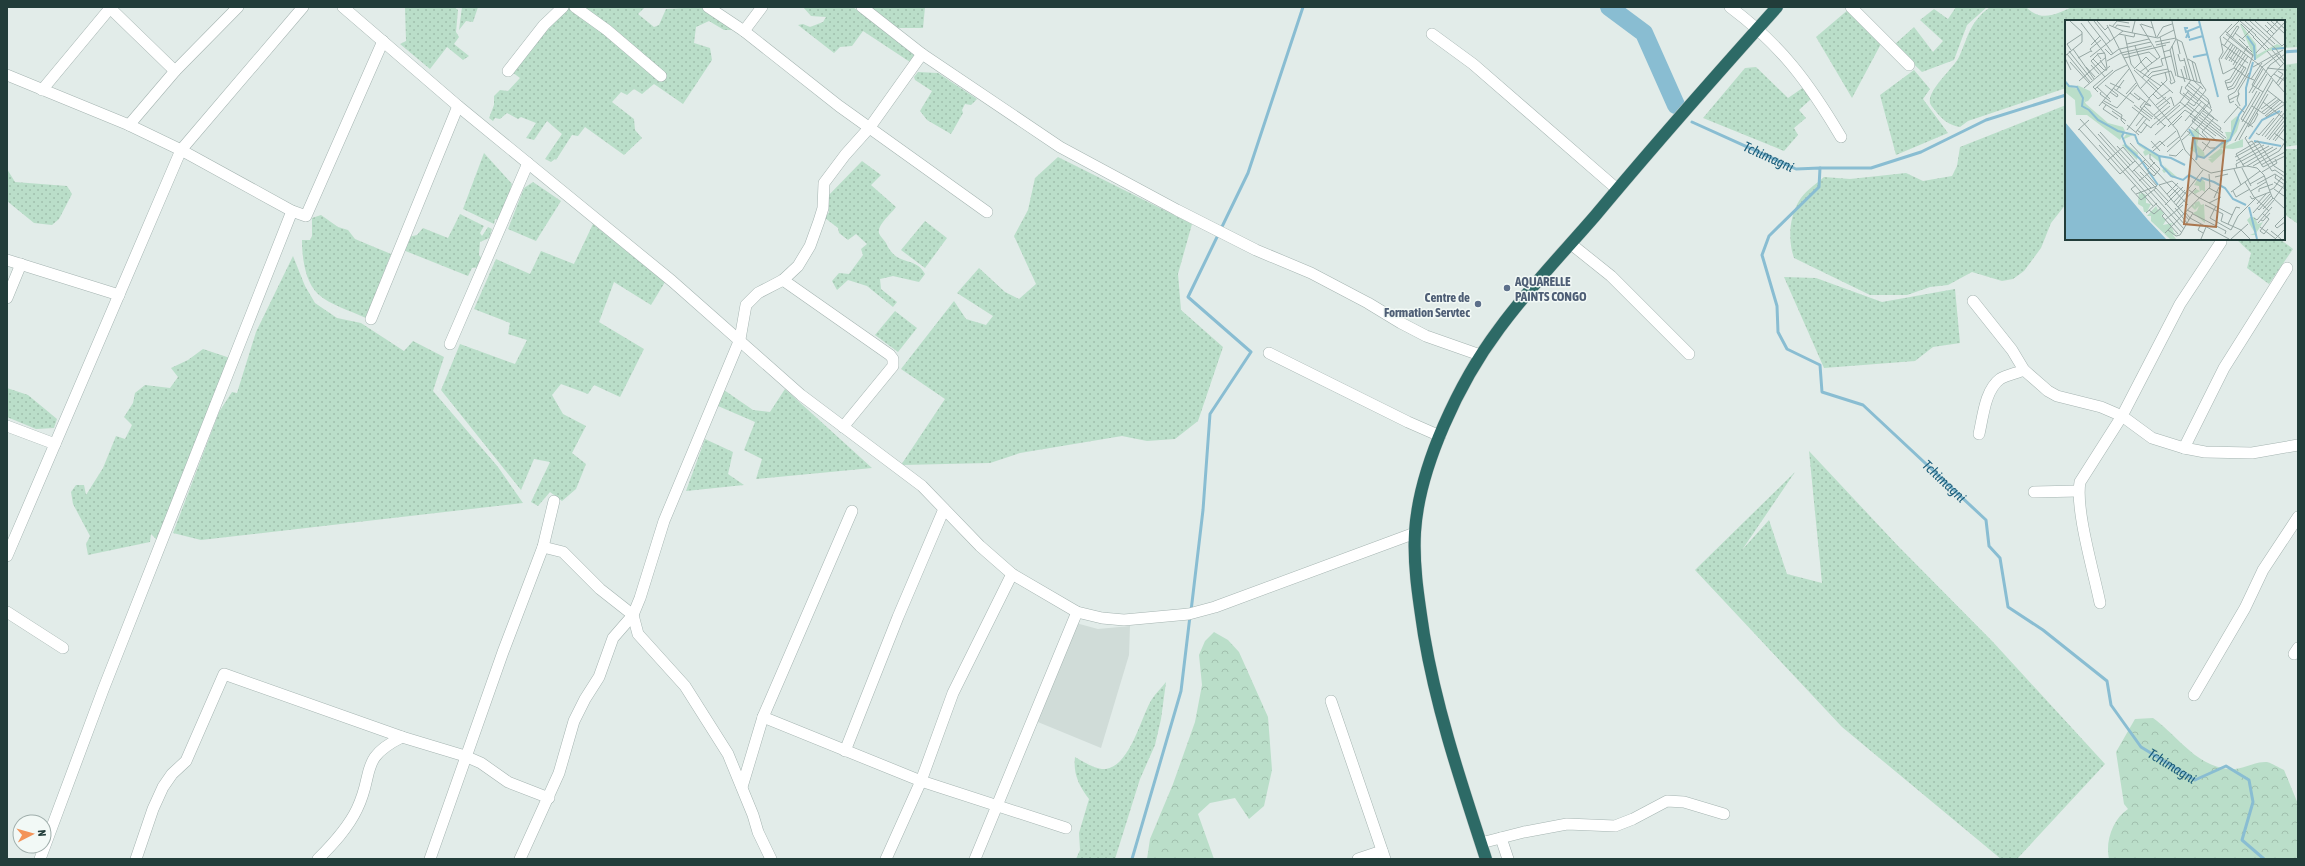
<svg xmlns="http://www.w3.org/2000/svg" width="2305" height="866" font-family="'Asap Condensed',sans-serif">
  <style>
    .built { fill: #d0dcd8 }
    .grass { fill: url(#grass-dots) }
    .forest { fill: url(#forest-crowns) }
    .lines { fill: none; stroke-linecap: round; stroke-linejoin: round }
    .stream { stroke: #89bdd2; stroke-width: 3 }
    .river { stroke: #89bdd2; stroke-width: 18 }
    .street-casing { stroke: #a5b4b1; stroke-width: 12 }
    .highway-casing { stroke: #c1c9c8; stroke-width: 13 }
    .street { stroke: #fff; stroke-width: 11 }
    .highway { stroke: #2d6a66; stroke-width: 12 }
    .service-dot { fill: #5c6f8a; stroke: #f2f9f6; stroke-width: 1.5 }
    .labels { text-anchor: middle; stroke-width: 3; stroke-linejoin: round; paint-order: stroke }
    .service-label { font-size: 13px; font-weight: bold; fill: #4e5e75; stroke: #f2f9f6; text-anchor: start }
    .water-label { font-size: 14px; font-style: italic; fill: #1b5d7a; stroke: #f2f9f6 }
    .inset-river { fill: none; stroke: #89bdd2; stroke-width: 2 }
    .inset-road { fill: none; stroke: #95a6a3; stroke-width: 1 }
    .view { fill: #aa764e; fill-opacity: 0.15; stroke: #aa764e; stroke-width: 2 }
    .inset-edge { fill: none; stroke: #223d3a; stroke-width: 2 }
  </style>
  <defs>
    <pattern id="grass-dots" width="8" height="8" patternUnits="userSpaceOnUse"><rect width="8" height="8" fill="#badec9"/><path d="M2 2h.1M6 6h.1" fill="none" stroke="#a0bfad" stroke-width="1.8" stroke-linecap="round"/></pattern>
    <pattern id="forest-crowns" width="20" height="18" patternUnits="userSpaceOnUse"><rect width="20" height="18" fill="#badec9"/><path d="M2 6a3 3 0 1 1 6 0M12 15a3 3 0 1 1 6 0" fill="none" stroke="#a0bfad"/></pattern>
  </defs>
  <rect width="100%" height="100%" fill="#e2ece9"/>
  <polygon class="built" points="1072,622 1098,629 1130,626 1129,655 1101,748 1033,720"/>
  <g class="grass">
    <polygon points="405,7 454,7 458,10 456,32 459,37 454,44 469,56 463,60 447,47 430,69 400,44 406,41"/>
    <polygon points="462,7 478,7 473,22 466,21 459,30"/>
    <path d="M570 7H645L638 14 654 27 659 25 666 9 702 7 735 30H724L709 21 696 27 694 43 710 48 712 60 683 104 654 84 642 94 634 89 627 95 621 92 612 102 634 119 635 130 642 138 624 155 585 127 578 136 572 135 556 160 555 159 551 162 545 159 562 134 547 121 534 140 526 138 536 123 521 117 518 119 507 113 500 119 495 118 493 121 489 118 494 105V96L500 90 508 91 520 78 512 72C528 59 534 39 548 25 556 18 564 15 570 7Z"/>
    <polygon points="803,7 853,7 916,55 910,62 863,31 852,46 840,47 834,53 798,25 803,24 810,27 823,22 826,17 811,16"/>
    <polygon points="867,7 925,7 923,28 893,28"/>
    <polygon points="1956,7 1987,7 1967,25 1954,60 1922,72 1894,45 1914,27 1933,52 1943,41 1920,20 1934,9 1948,19"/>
    <path d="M1990 7H2026C2041 22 2055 15 2072 7H2298V47L2284 48V21H2066V88L1968 121 1960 127C1949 125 1944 121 1937 113 1935 110 1931 106 1930 103 1927 90 1953 69 1959 57 1969 35 1969 23 1990 7Z"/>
    <polygon points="1849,9 1882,42 1852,98 1816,37"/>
    <polygon points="2298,63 2298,145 2284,147 2284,65"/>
    <polygon points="1756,67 1788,98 1804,87 1811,99 1799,110 1806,118 1794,128 1798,135 1784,151 1703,118 1745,68"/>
    <polygon points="1914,70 1930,89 1923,99 1948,133 1896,155 1880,95"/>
    <polygon points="918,72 938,73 977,99 971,105 965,104 962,110 963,113 951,134 927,120 920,111 932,91 915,80 914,77"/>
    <path d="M2066 105V204L2051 223 2041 248 2024 271 2013 279 2002 281 1972 272 1948 285 1930 287 1907 295H1870L1794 258C1788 241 1789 217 1799 201 1804 192 1816 184 1824 177L1850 179 1906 173 1923 181 1952 176 1957 166 1960 147Z"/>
    <polygon points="2284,149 2298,149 2298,224 2284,214"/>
    <polygon points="484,153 512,184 501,221 495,219 494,224 463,209"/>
    <polygon points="1058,157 1192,224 1178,274 1181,310 1223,347 1198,421 1175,439 1147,441 1122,436 1020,453 990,463 901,465 945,399 901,369 954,301 966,319 986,325 993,316 957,293 979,268 1005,292 1019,299 1036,284 1014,236 1028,210 1035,178"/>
    <path d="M862 161 881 175 871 185 896 207C892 213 877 225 879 233 880 236 884 240 886 243 897 268 915 255 925 274L919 282 893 276 880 279 881 289 897 302 893 307 867 286 848 280 837 290 832 281 839 273 849 274 863 255 861 249 867 244 856 234 848 240 839 233 838 228 825 218 829 212 825 199Z"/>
    <polygon points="7,169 15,182 67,186 72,194 59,219 52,225 34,223 7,201"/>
    <polygon points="533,182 561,201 536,241 508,229 524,188"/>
    <polygon points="460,214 484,226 480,233 482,236 488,227 492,229 489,238 480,242 479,255 483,260 481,267 472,268 468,276 403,250 408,237 417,235 423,228 448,238"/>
    <path d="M321 215 338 227 348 230 355 239 391 254 366 318C351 311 330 305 318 294 305 282 302 257 302 240H310L312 236V218Z"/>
    <polygon points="925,221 947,238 925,268 901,250"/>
    <polygon points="593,224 665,282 651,305 614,282 599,322 644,349 620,397 594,385 588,394 561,384 552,395 563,414 586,426 572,453 586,464 576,489 562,501 550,492 538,506 531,502 550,462 534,459 521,490 441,390 460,344 515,364 527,340 508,334 510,323 474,309 496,259 530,274 541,251 574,264"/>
    <polygon points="2236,239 2280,239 2293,249 2269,284 2247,268 2251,253"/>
    <polygon points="293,256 305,286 315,303 337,318 361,323 404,351 413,341 444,357 433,391 498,467 523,503 201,540 173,533 219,412 232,392 237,393 256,332"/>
    <polygon points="1784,277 1816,278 1882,302 1955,289 1960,343 1933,347 1915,361 1824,368"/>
    <polygon points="895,311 917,328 898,352 875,335"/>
    <polygon points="203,349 233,359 162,545 151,534 150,542 88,555 86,544 90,536 73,504 71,492 76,485 84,485 86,495 103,468 116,436 125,439 132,425 124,417 133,403 135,393 145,385 170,388 178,377 171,368 188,360"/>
    <polygon points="7,388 28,395 57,419 54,428 36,429 7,417"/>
    <polygon points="785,389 872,468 756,479 762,459 744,450 755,422 718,406 724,390 753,410 770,412"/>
    <polygon points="705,439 733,452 728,474 744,485 686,491"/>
    <polygon points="1809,451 1898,546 1993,642 2105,764 2017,859 2001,859 1842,727 1695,570 1795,472 1742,550 1769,520 1787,574 1822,583"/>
    <path d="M1166 682 1161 719 1155 745 1140 779 1115 859H1076L1080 850 1079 833 1089 799C1079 786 1073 774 1075 757 1084 762 1096 770 1106 769 1131 765 1141 716 1152 699 1156 693 1162 687 1166 682Z"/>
  </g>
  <g class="forest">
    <polygon points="1214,632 1228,640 1239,652 1268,717 1272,770 1264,806 1249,819 1235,798 1210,803 1198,814 1214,859 1147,859 1150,839 1173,784 1195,722 1202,685 1199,655 1205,641"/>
    <path d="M2153 718C2178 736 2195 765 2228 769 2241 771 2254 761 2267 762 2272 763 2279 768 2284 770L2298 804V859H2109C2105 841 2113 819 2128 809L2124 804 2116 752 2135 719Z"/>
  </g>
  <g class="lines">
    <g class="stream">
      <polyline points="2284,52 2298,51"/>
      <path id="s1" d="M1692 122 1796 169 1820 168 1819 187 1769 236 1762 255 1777 306 1778 332 1787 349 1820 365 1822 392 1863 405 1986 520 1989 546 2000 558 2008 607 2043 630 2107 681 2111 705 2141 747 2195 780 2226 766 2249 780 2253 802 2242 840 2264 859"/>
      <polyline points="1820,168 1871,168 1921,152 1986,120 2066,95"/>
      <polyline points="1191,611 1203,510 1210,414 1251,352 1188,297 1248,173 1303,7"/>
      <polyline points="1132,859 1181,691 1190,616"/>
    </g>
    <polyline class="river" points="1609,7 1644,33 1676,105"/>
    <g class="street-casing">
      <g id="street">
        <polyline points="109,7 175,71"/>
        <polyline points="343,7 458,106 672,281 801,395 922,486 980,546 1012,574 1077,612 1102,618 1124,620 1189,614 1215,607 1415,533"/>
        <polyline points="575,7 607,30 661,76"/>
        <polyline points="708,7 744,31 839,106 987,212"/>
        <polyline points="862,7 922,54 1060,147 1177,210 1256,250 1311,273 1368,303 1401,323 1426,336 1480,355"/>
        <path d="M1730 7C1781 45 1809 83 1841 137"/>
        <polyline points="1851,7 1909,65"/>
        <polyline points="744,31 762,7"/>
        <polyline points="1432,34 1473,64 1617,189"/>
        <polyline points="508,71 544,25 563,7"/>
        <polyline points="7,75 129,125 181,150 292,211 306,216 383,41"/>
        <polyline points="42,90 111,7"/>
        <polyline points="129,125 175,71 238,7"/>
        <polyline points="1571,244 1611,276 1689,354"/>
        <polyline points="7,260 119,295"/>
        <polyline points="783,280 890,355 893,359 893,366 843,427"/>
        <polyline points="7,298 21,264"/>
        <polyline points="1973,301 2012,350 2024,370 2048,391 2057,396 2101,407 2122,416 2152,438 2184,448 2205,452 2252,453 2298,445"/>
        <polyline points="371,319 458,106"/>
        <polyline points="450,344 528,163"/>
        <polyline points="1269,353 1408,422 1440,436"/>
        <polyline points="7,426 55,444"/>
        <path d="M1979 434C1983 417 1985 390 2000 379 2007 375 2017 373 2024 370"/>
        <polyline points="2184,448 2224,368 2287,268"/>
        <polyline points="2034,492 2078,491"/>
        <polyline points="543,547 563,552 600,589 633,615 638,634 685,686 728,754 753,815 758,832 771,859"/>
        <polyline points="7,556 181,150 303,7"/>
        <path d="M2100 603C2094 573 2075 509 2080 482L2122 416 2180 304 2221 242"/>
        <polyline points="7,612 63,648"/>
        <polyline points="2294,654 2298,648"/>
        <polyline points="2194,695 2245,608 2263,570 2298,517"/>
        <polyline points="1331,701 1385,859"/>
        <polyline points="763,717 921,781 1066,828"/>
        <polyline points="845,751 898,617 944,509"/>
        <polyline points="742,787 763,717 852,511"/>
        <polyline points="1501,838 1508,859"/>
        <polyline points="1481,843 1524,832 1567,824 1615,826 1633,819 1667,801 1684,802 1724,814"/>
        <polyline points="40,859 103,690 292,211"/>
        <polyline points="136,859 153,809 163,787 172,774 186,761 224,674 402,737 465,756 481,763 508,782 549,798"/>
        <path d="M318 859C333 844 348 828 357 809 375 772 358 759 402 737"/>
        <polyline points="430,859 503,652 543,547 554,501"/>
        <polyline points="520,859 559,773 574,721 585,699 599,677 613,638 633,615 640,598 664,521 740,339 746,305 758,293 783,280 798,266 810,246 819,221 823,208 824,183 845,155 870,127 922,54"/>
        <polyline points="886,859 921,781 953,693 1012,574"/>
        <polyline points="975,859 1077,612"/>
        <polyline points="1358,859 1382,851"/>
      </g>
    </g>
    <g class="highway-casing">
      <path id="highway" d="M1486 859C1462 785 1437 712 1424 635 1419 601 1413 567 1415 532 1419 466 1460 381 1499 329 1528 289 1563 253 1595 216 1654 145 1716 75 1777 7"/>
    </g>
    <use href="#street" class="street"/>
    <use href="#highway" class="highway"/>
  </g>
  <g class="service-dot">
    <circle cx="1507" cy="288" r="4"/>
    <circle cx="1478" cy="304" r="4"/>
  </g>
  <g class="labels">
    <g class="service-label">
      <text x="1515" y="286">AQUARELLE<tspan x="1515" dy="15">PAINTS CONGO</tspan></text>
      <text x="1470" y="302" text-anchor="end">Centre de<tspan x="1470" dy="15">Formation Servtec</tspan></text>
    </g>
    <g class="water-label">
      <text dy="5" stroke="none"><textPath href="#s1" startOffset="84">Tchimagni</textPath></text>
      <text dy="5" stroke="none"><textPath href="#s1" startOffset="564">Tchimagni</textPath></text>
      <text dy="5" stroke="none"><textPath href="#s1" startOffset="949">Tchimagni</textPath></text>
    </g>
  </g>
  <g transform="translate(2065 20)">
    <rect width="220" height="220" fill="#e2ece9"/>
    <path d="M12 65 25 71 27 76 23 81 20 82ZM132 108 134 110V118L138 120H133L132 125 139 132 140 137 136 138 133 136V132L131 127 132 134 125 129 128 117 123 115 126 114 124 110 127 112 125 109 129 111ZM62 113 68 115 76 126 94 135 97 144 112 157 107 158 103 151 99 153 97 150 101 147 84 134 80 136 78 132 80 130 74 126 68 115 57 120ZM156 128 159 132 147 143 143 139 148 138H143ZM137 159 140 162V172L137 170 130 174 128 172 131 169 135 171 134 166 129 165 132 160ZM134 181 136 185 139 184 140 203 128 193 132 191 134 186 130 190 126 186 128 184 130 187 129 183ZM91 186 93 190 91 191 95 189 99 193 96 196 101 200 98 205 108 203 106 205 109 213 112 214 108 215 111 219H105L86 201V196H82ZM185 197H189L193 204 198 202 190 215H185L190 213 182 200Z" fill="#badec9"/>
    <path d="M172 96 175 100 172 111 161 126 178 119V127L168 129 155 128 157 121 162 118 160 112H166V101ZM61 124 73 133 72 140 57 125ZM74 171 76 175V172L81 175V183L86 184 82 192H79L78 187 73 184Z" fill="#badec9"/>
    <path d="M174 2 191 24 192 35 212 24 220 28 203 31 190 40ZM0 62 4 66 13 69 21 84 43 103 58 107 60 111 55 120 22 95H11L10 80 0 72Z" fill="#badec9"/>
    <path d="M0 102 83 200 101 219H0Z" fill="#89bdd2"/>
    <path class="inset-river" d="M134 1 153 77M123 8H120L121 12 136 6M182 16 189 26 190 40M121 18 123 13 124 18V16M124 20 138 16M207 29 220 28M128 37 143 34M0 61 4 66 12 67 18 78 17 86 24 90 33 100 53 111 70 115 73 123 94 136 106 138 120 145M124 109 129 117 132 136M59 112 57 116 61 126 75 139 93 165M184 119 197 100 215 91M189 121 216 126M94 136 96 145 106 156 118 160 124 155 135 161 137 158 149 162 160 168 168 179 181 185M131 140 132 136 139 138 157 123 165 120 174 95 181 85V68L188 42M184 187 192 219"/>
    <path class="inset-road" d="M23 1 41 24M29 1 45 21M32 1 40 10 43 7M86 1 91 17M107 1 111 19 117 22M175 1 191 15M180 1 211 29 220 42M185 1 210 24M190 1 217 26 220 23M206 1 220 14M211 1 220 9M202 2 212 11M16 3 40 34 42 48M75 4 95 37 75 52M76 4 88 8M167 4 155 17 158 32 154 39 158 54 169 48M176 4 189 17M42 5 74 67 112 110 120 130 136 148 146 153 182 146 192 148 199 155 207 177 220 189M44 5 58 11 93 18 109 10M200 5 209 14M47 7 52 1 64 3M50 8 52 5 65 7M160 11 188 35 181 54 170 72 163 76 165 83 169 81M202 12 213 1M67 13 70 1M162 13 174 1M170 13 180 21M54 14 69 17 70 13M161 14 188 36M190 15 204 29M60 16 66 44 70 49M92 17 98 7 107 4M95 17 106 61M158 17 197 47 220 73M188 17 201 30M167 18 174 7 172 6M174 19 187 32M177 19 188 8M112 20 115 34M90 22 111 18M117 22 129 61 138 69M41 24 48 34M62 24 84 19M157 24 183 43M26 25 35 16M91 25 105 22M70 26 76 42M107 26 113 56M159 26 172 6M89 28 101 25M8 29 29 59M40 29 46 35 54 29M55 29 86 22M6 30 2 24 17 14M105 30 111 56M207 30 219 44M4 31 27 60M202 31 216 47M27 32 25 29 36 20M98 32 105 30 111 19M191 33 220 2M2 34 25 62M113 34 115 41 120 40M32 35 26 41 40 57M58 35 89 28M0 36 17 22V12L5 1M25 37 58 11M164 37 172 43 183 26M0 38 6 50M13 38 26 31M59 38 84 32 92 39M119 38 125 60M28 39 39 50M36 39 32 34 40 33M123 39 130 43 136 63 141 70 129 86 123 82M156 39 166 24M160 39 168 25M35 40 42 50H39M161 40 170 27M42 41 56 33 87 26M127 41 132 61M164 41 172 28M5 42 24 63M76 42 84 52M166 42 174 30M172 43 169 48 171 49 181 34M174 44 181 48 177 54 174 59 171 65 169 68 163 70 160 61 165 59 171 49 173 51 177 53V54L182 57 184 58 189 60M26 45 34 54M168 45 176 31M98 46 96 39 106 36M119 46 122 58M21 47 30 57M188 47 218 30M197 47 187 65 198 72M197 47 214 34M202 48 220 50M69 49 81 37 87 43M71 49 96 66M116 49 120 62M69 50 105 84M209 54 220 61M112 56 136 63M82 57 87 52 103 49M206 57 220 42M77 58 85 49 97 46M186 59 197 43M83 60 93 69M126 60 120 68 147 90 130 111M14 61 41 37M96 62 108 73M45 63 56 68M124 63 143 79 146 88M161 63 166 62 183 36M211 64 218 54 213 51M40 65 53 75 52 77 45 72M122 65 144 83M117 66 115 73 124 80M213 66 220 56M32 67 45 79M19 68 45 46M48 68 69 83M162 68 167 66 179 47M30 69 50 51 62 45M75 69 87 56 106 51 110 62 106 64 105 61M193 69 202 54M202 70 220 84M51 71 59 60M33 72 28 67 48 50M36 72 35 74 46 82M122 72 133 81M65 73 74 80 75 78M69 73 86 86 80 84M118 73 131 83M174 73 172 80 175 86M184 73 198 49M187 73 205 45 220 34M61 74 71 63M88 74 93 79 105 70M84 78 102 60 100 52M164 80 174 75 173 71 184 53M39 81 52 88 72 65M80 81 75 87 88 97M37 82 57 95 56 100 60 104M115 82 128 92M198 82 220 99M132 83 149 98 137 112 145 121 138 131M122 84 158 113M141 84 127 101 152 121M170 84 180 93M41 85 38 89 53 99M69 85 87 99M91 85 101 77M34 86 64 49M79 86 100 106M187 86 199 94 215 80M67 87 85 101M92 88 106 77 109 86M196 89 212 77M47 91 61 101M138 91 153 101M197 92 214 79M137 93 156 108 155 110M126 94 159 119M89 95 104 82M125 96 151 116M200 96 217 82M134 97 161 118M201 97 220 84M15 99 117 213M89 99 105 86M103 100 120 86 136 66M120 101 137 81M78 102 86 108 87 106M177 102 195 72M159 103 173 87M62 105 74 115M92 105 115 85M108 105 117 96M71 106 79 96M87 106 115 82 124 70M103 107 120 90 126 94M126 107 141 119M183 107 203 74M183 107 189 102 193 94 191 93M188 107 176 99 192 71M14 109 55 154 70 141M13 110 24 100M62 110 84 79M72 110 76 113 82 105M35 112 65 145M71 112 82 98M191 113 194 115 209 98M209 113 220 121M33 114 83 169M90 115 101 105M182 116 180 118 198 147 220 136M197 116 217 91M116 117 144 83M200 117 220 92M202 119 220 96M117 120 125 113 122 111M174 120 208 60M204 120 220 100M208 120 220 104M86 121 95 131M170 121 206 58M210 121 220 108M137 122 145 128H150M65 123 105 166M183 123 187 121 207 151 210 150 220 157M34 125 76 172M52 126 68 143M102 127 114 117M87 128 95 121 100 126M88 131 111 111M102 132 115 120M85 134V139L87 140V141L95 149 89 156 82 150 90 142M104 135 111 136 118 129M170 137 194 124M43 140 58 127 92 166 71 174M78 141 91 154M171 141 199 125M177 145 208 127M196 145 220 132M179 146 171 134 193 121 209 146 220 153M182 146 212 128M188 146 214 131 220 122M172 148 171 144 204 126M177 148 186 166M169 149 176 165M69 150 86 168M67 152 81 139M75 152 90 167M197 152 212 143 210 139M211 155 210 158 220 165M150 157 163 154M74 161 85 152M180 162 189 177 204 191M209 162 220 169M185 164 199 156M192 164 210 154 220 161M71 165 66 169 76 180 91 168M105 166 123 185M90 167 103 181M144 168 155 174M83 169 119 209M209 169 219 176M89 170 121 206M124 170 133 177 167 195M205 170 209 168 217 157M168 171 171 177 185 169M186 171 201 162M76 172 88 186M166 172 195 151M194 172V169L208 164M102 174 113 163M123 176 107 161 94 165 124 200M185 176 187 179 205 172M104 177 113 168M149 178 154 167M209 179 220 164M109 182 120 170M144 183 156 177M192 184 201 174M100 185 118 167M111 185 138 150M140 185 158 194 156 201 176 210M151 186 145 198 166 210 173 196 191 178M113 187 131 168M110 188 122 203M192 188 194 190 206 176M198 189 208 178M84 190 89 194 96 188M120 192 125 198 164 219M81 193 92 183M100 193 97 196 113 214M188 193 205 174M128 194 161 211 160 214M198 194 204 199 195 211 199 214 203 209M220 196 210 206 212 208 220 202M189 198 192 200 209 180M100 200 118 185M196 200 198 201 205 193M193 203 207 187M136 204 133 210 138 213M163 204 171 187 175 188M195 207 211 219M103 210 111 216 115 215 128 193 122 190M176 210 185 219M206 211 216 219M100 213 145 167 144 154M136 219 141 207M166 219 183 204M210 219 220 209"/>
    <path class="view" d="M128 118 160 121 151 207 119 204Z"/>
    <rect width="220" height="220" class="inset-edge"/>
  </g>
  <rect width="2305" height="866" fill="none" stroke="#223d3a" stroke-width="16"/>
  <g transform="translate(32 834) rotate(84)"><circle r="19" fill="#f2f9f6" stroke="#9faeab"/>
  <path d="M0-3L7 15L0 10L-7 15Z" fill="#f39459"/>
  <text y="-6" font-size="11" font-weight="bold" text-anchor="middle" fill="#223d3a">N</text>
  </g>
</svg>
